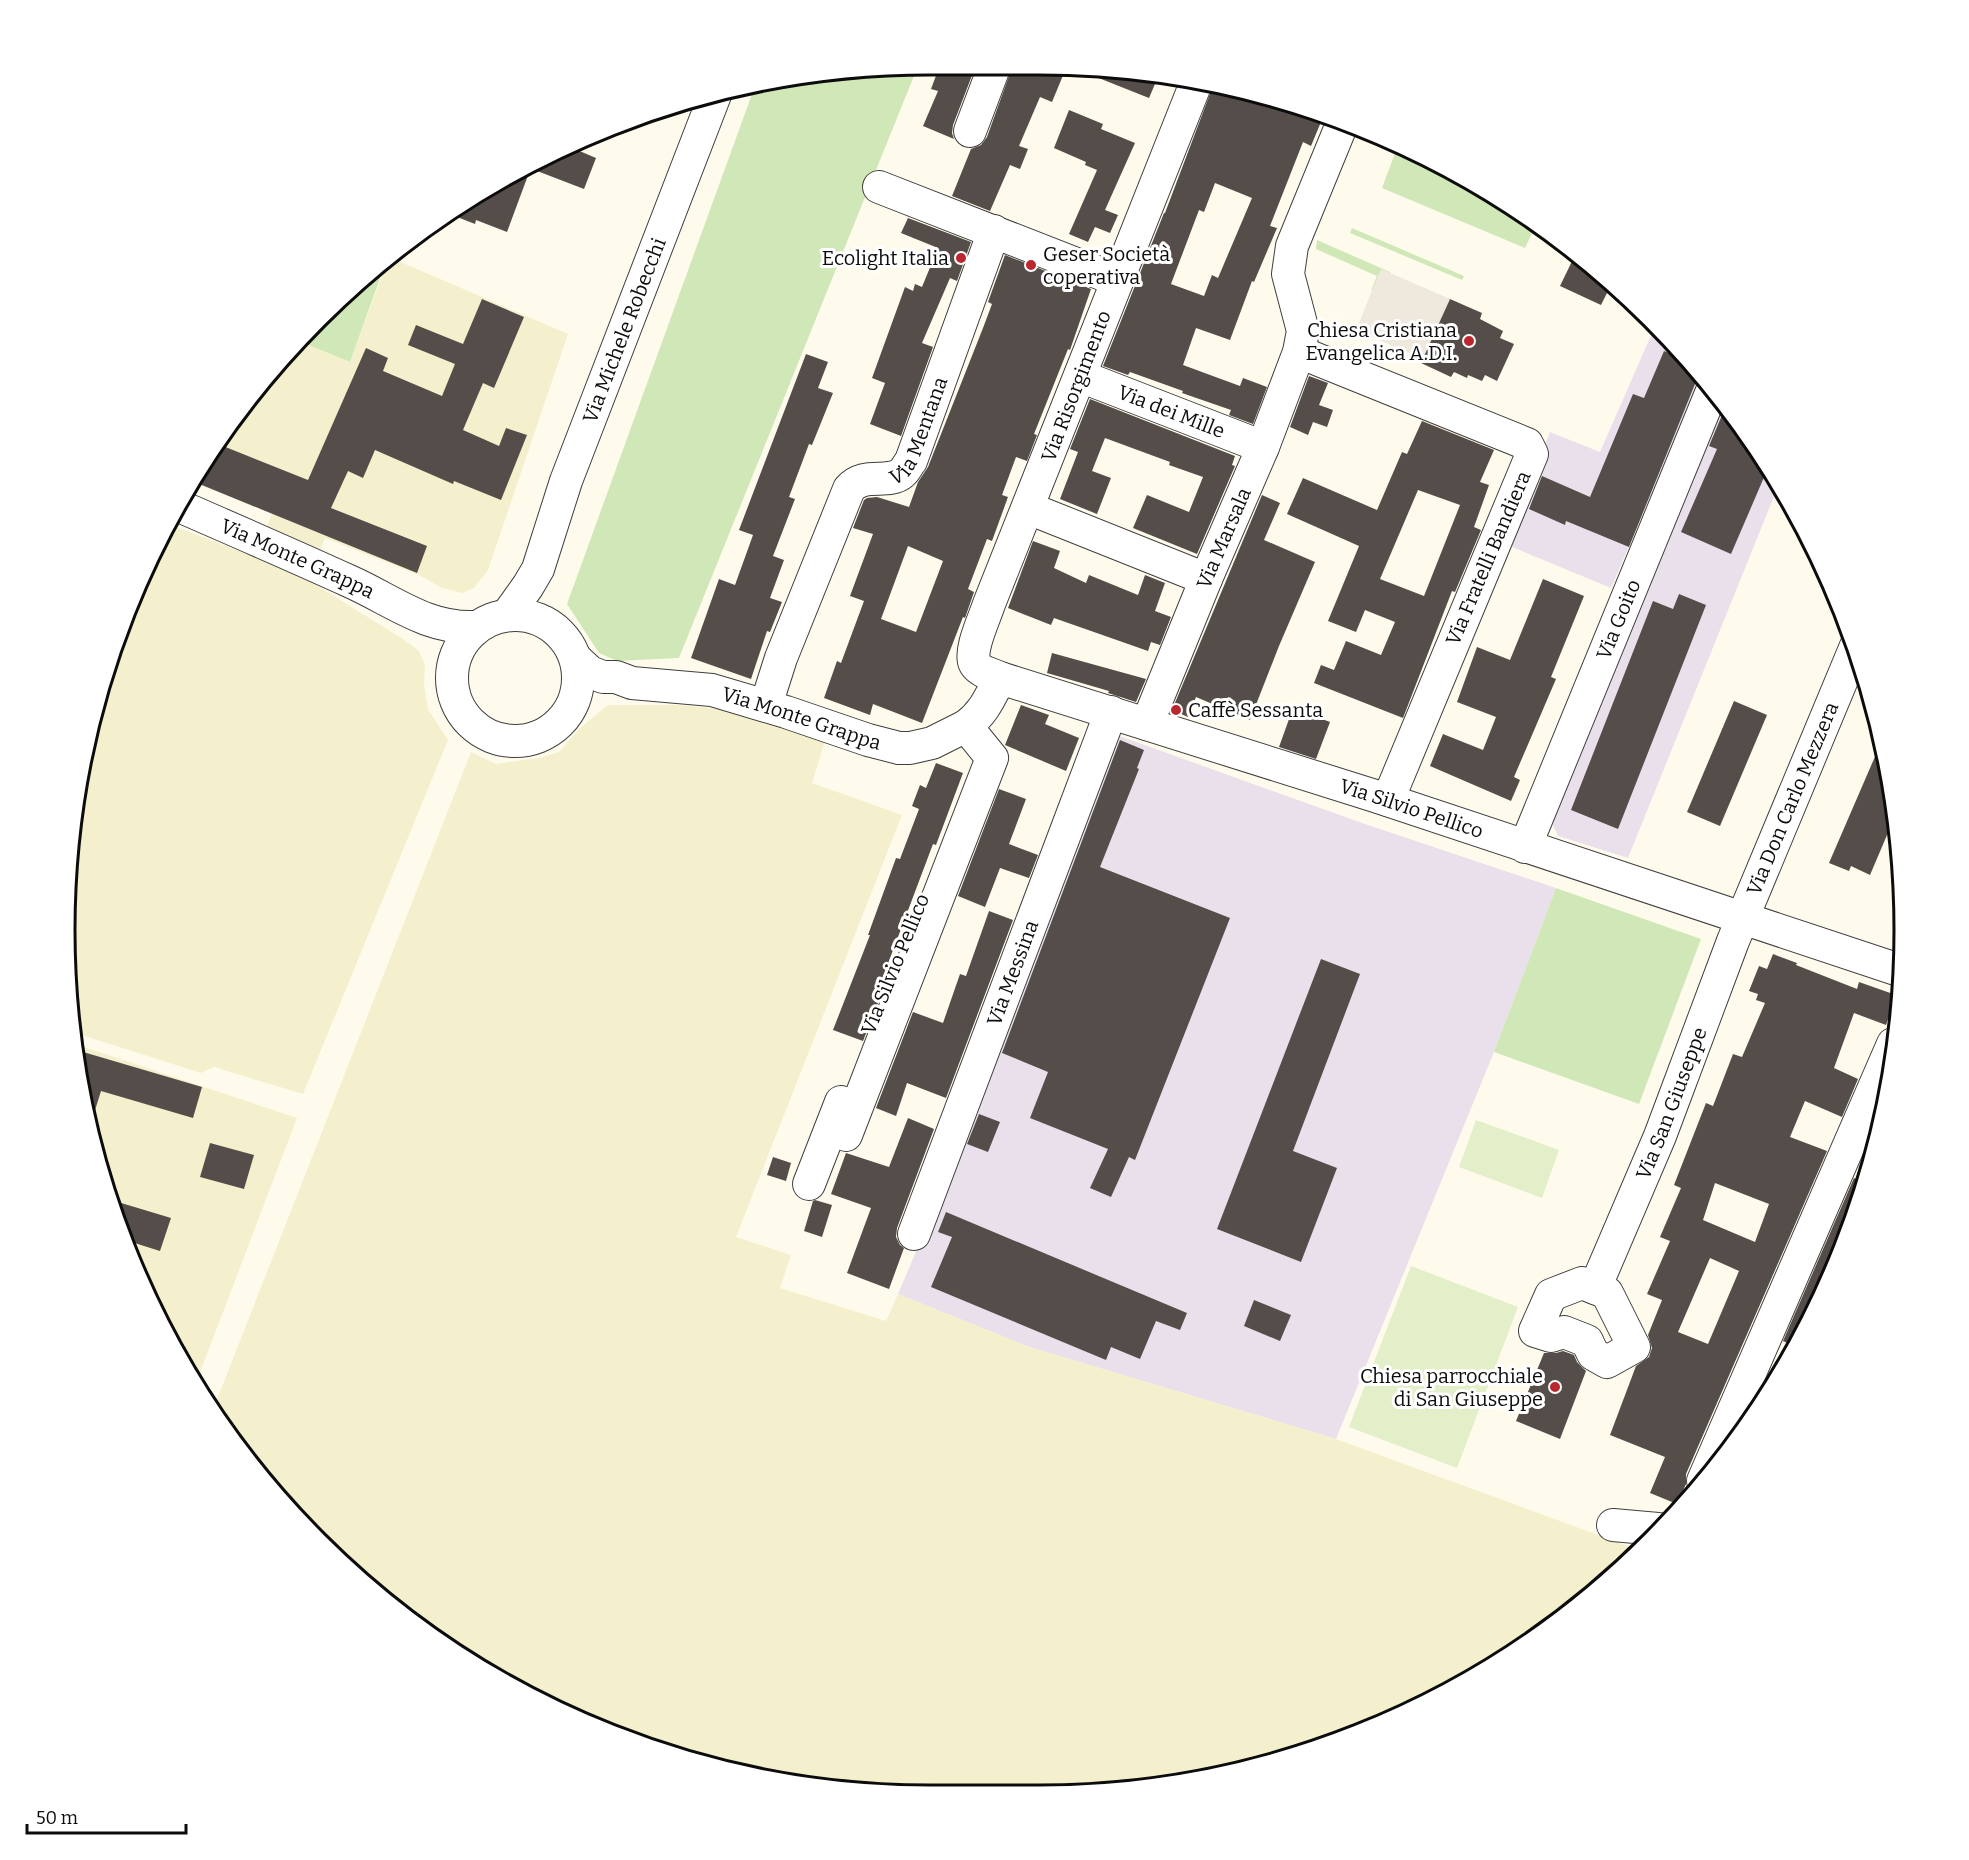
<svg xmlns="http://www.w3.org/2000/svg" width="1969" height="1860" font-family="Bitter,serif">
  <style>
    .industrial { fill: #eae0eb }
    .farmland { fill: #f4f0cd }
    .green { fill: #d0e8b7 }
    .pitch { fill: #e2efc8 }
    .plaza { fill: #eee9dc }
    .building { fill: #554d49; fill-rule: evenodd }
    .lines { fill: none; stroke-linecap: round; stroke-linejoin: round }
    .minor-casing { stroke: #3f3f3f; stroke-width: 34 }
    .minor { stroke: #fff; stroke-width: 32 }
    .poi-dot { fill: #ba272e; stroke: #fff; stroke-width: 2 }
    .labels { text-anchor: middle; stroke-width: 6; stroke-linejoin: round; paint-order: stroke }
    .poi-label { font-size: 20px; fill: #0c0c0c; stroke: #fff; text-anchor: end }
    .street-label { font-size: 20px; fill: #0c0c0c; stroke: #fff }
    .rim { fill: none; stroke: #0c0c0c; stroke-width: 3 }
  </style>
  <rect width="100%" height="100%" fill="#fffbec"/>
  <g class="industrial">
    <polygon points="1652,333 1670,341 1690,360 1702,376 1611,588 1505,544 1550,432 1600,452"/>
    <polygon points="1719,401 1779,484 1628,858 1558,836 1551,821"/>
    <polygon points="1114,734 1365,824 1556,888 1494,1052 1336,1439 1029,1347 898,1294 920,1242"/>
  </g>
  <g class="farmland">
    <polygon points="389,257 568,334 488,570 474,588 462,593 442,588 419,575 325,538 308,580 403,639 419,651 425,665 424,684 428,709 448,740 303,1094 214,1067 201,1073 72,1032 72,817 110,652 168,524 255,557 272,513 192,481 280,359 299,341 350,362"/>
    <polygon points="608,705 675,705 715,708 826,738 812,783 902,815 736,1237 791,1255 780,1288 886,1321 898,1294 1029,1347 1336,1439 1639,1550 1609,1581 1471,1680 1317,1750 1152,1788 930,1795 761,1779 598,1729 449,1649 318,1542 214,1407 471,752 496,764 539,758 559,752 579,729"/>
    <polygon points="72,1043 297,1118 196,1383 181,1363 111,1209"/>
  </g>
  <g class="green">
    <polygon points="918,66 679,658 617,661 599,653 567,604 756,83"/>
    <polygon points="1398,145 1422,154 1536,225 1525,248 1382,188"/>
    <polygon points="1352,228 1464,276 1462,280 1350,233"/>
    <polygon points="1317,240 1390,272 1391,275 1371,291 1377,276 1316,249"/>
    <polygon points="387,259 350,362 299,341"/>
    <polygon points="1556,888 1701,939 1639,1104 1494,1052"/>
  </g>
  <g class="pitch">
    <polygon points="1476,1120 1559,1150 1542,1198 1459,1167"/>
    <polygon points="1411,1266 1518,1307 1457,1468 1349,1427"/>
  </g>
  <polygon class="plaza" points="1381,269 1450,299 1423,359 1356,330"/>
  <g class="building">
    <polygon points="940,65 976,65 953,125 952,133 954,139 923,126 938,91 931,89"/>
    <polygon points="1013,65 1046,66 1064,73 1052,102 1040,97 1019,146 1028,149 1020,169 1010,165 990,211 952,196 971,149 981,145 987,137"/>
    <polygon points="1083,66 1096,66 1158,77 1149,98 1081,71"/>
    <path d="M1213 86 1263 94 1323 117 1311 146 1303 142 1270 226 1277 228 1254 282 1252 281 1230 340 1196 328 1183 365 1240 386 1243 378 1267 387 1253 424 1229 415 1231 410 1182 393 1183 391 1130 372 1128 375 1103 366 1164 213H1165ZM1215 183 1252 198 1218 278 1212 275 1204 296 1171 284 1199 210 1204 212Z"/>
    <polygon points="1069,110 1103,124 1101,129 1135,143 1105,210 1118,215 1110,233 1095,227 1088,242 1069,234 1097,170 1085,165 1086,162 1054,148"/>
    <polygon points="570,147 596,158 584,189 532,169"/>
    <polygon points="530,170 507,232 476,220 475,224 452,215"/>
    <polygon points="908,218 971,242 957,281 950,278 922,343 933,347 901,436 870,424 885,383 872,378 905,287 913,291 915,284 922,287 938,248 901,233"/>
    <polygon points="1576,253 1611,285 1601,305 1560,286"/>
    <path d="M1005 255 1091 289 1070 350 1068 349 1034 434 1037 435 1027 461 1016 457 1002 495 1008 497 992 541 987 539 968 589 974 592 965 618 963 617 922 723 873 704 870 715 824 698 837 661 841 663 864 601 850 596 873 534 853 528 864 500 867 498 877 497 909 507 918 482 928 467 983 328 992 304 988 302ZM908 546 943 561 916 632 881 619Z"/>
    <polygon points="482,299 524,317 494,388 483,383 463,430 499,446 506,428 527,435 501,500 454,481 453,484 375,450 363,478 348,471 331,508 427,546 417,573 192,481 218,444 308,480 366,348 388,358 383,371 442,396 455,364 408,345 416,325 463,344"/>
    <polygon points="1450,299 1482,313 1480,319 1503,331 1500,338 1514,344 1497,381 1485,375 1482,381 1468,375 1467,378 1454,372 1451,377 1421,363"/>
    <polygon points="1664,351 1692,363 1702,376 1695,384 1629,547 1566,521 1565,525 1529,509 1542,476 1590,497 1633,394 1644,398"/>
    <polygon points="806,354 828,362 818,388 833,393 812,445 809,444 789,497 795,499 773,556 784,560 770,598 782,602 770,632 767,631 751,679 691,658 719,579 735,585 753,535 739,530"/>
    <polygon points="1309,376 1328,383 1319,405 1333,410 1327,427 1313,422 1308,435 1290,427"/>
    <polygon points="1090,399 1235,456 1232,465 1235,466 1197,554 1133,528 1147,495 1189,512 1203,477 1169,465 1170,462 1105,438 1092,471 1111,478 1097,514 1060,499 1078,452 1070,449"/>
    <polygon points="1725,408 1768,468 1731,554 1681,532 1717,449 1709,446"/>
    <path d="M1422 421 1494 450 1480 482 1489 485 1474 527 1481 530 1455 592 1452 591 1403 718 1314 683 1321 665 1334 670 1346 641 1381 655 1395 622 1365 610 1356 632 1328 621 1359 546 1287 514 1303 478 1377 510 1402 452 1407 454ZM1418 490 1460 505 1424 596 1380 579Z"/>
    <polygon points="1262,495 1280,503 1264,540 1315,562 1279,646 1250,720 1196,697 1188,717 1172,710"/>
    <polygon points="1033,541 1060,551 1054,568 1086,583 1089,575 1138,595 1145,575 1165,583 1155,611 1171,617 1160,645 1151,642 1148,651 1054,618 1051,625 1008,608"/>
    <polygon points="1543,579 1584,596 1551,677 1556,679 1514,777 1520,780 1511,801 1430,766 1443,734 1483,750 1496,717 1457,702 1477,647 1510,660"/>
    <polygon points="1679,594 1706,605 1618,829 1571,810 1653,601 1673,609"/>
    <polygon points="1052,653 1146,679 1136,702 1108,693 1109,691 1047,673"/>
    <polygon points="1734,701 1767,715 1720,826 1687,812"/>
    <polygon points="1021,705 1049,715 1045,724 1079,738 1066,771 1005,745"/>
    <polygon points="1293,708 1330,722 1316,759 1279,747"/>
    <polygon points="1120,740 1144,750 1137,768 1139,769 1100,867 1230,918 1135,1160 1129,1157 1111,1197 1090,1188 1108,1149 1030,1118 1048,1072 1002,1053"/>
    <polygon points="1880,745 1896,814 1870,875 1851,866 1849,871 1829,863"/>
    <polygon points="936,763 963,773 936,845 933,844 875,998 879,1000 863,1041 833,1030 870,935 868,935 896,858 900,859 919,809 912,806 920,785 926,788"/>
    <polygon points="999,789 1026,799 1009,844 1038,855 1029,878 1000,868 985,907 958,896"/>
    <polygon points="989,911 1013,920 946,1098 907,1083 896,1116 876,1108 913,1012 943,1023 960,974 966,976"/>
    <path d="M1773 954 1797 963 1796 965 1857 989 1859 982 1896 995 1886 1025 1854 1013 1834 1068 1858 1079 1842 1117 1805 1101 1790 1137 1827 1151 1686 1474V1484L1677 1504 1650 1493 1665 1457 1610 1435 1636 1366 1649 1357 1652 1348 1648 1335 1662 1300 1647 1294 1670 1241 1660 1237 1681 1188 1674 1185 1706 1103 1713 1106 1733 1054 1742 1057 1765 1003 1756 1000 1758 994 1749 991 1759 966 1767 969ZM1715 1183 1769 1204 1755 1242 1703 1220ZM1710 1258 1739 1271 1708 1344 1678 1332Z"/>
    <polygon points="1321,959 1360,974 1293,1151 1337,1168 1301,1262 1217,1229"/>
    <polygon points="73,1049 202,1087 193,1118 101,1091 91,1123"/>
    <polygon points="979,1114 1000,1122 988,1152 967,1144"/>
    <polygon points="908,1118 934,1129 897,1228 896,1237 900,1245 904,1248 889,1289 847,1273 871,1208 831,1194 846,1153 889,1167"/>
    <polygon points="210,1143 254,1155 244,1189 200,1177"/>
    <polygon points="773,1157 791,1163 786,1181 767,1175"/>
    <polygon points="1854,1178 1865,1182 1815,1313 1795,1346 1783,1341"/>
    <polygon points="108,1199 171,1218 160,1251 125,1240 111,1209"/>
    <polygon points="815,1200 832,1205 822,1237 804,1231 813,1201"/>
    <polygon points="946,1212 1187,1313 1180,1330 1156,1321 1140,1359 1111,1347 1106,1360 931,1287 952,1237 938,1232"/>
    <polygon points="1254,1300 1291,1315 1280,1341 1244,1326"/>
    <polygon points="1563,1351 1574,1355 1577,1362 1586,1371 1560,1439 1516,1421 1544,1353 1556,1353"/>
  </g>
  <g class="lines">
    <g class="minor-casing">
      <g id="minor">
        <path id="s1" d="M1196 83 989 604C985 617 968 652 975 664 980 672 992 674 1000 678L1375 796 1902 971"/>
        <polyline points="970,131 995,65"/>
        <polyline points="879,187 1117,280"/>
        <polyline points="1299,352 1527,444 1532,454 1388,800"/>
        <path id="s2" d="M1080 376 1263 447"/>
        <path id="s3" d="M177 505C234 530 292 555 349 581 392 600 426 629 475 627"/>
        <polyline points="1028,508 1206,579"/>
        <path id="s4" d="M508 614 528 586 538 569 566 481 715 95"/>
        <circle cx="515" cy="678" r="63"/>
        <path id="s5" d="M577 660 590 672 603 677H616L632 683 712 690 786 712 868 740 899 748H910L932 743 966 726"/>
        <path id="s6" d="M766 705 781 658 849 489C864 471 888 485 902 473 906 470 908 464 911 461L994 231"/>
        <path id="s7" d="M1147 724 1206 579 1263 447 1299 352 1303 331 1288 274 1292 246 1342 124"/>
        <path id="s8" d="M1525 847 1712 391"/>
        <path d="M846 1135 992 758 966 726C984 713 990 697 1000 678"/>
        <polyline points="809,1184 841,1102"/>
        <path id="s9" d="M914 1234 1111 712"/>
        <polygon points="1582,1283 1607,1293 1634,1347 1607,1362 1593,1354 1587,1341 1564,1332 1551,1336 1535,1331 1551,1295"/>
        <path id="s10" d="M1595 1288 1660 1136 1733 941 1856 646"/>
        <polyline points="1703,1481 1893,1044"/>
        <polyline points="1613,1525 1658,1529"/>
      </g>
    </g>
    <use href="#minor" class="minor"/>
  </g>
  <g class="poi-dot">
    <circle cx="961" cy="258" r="6"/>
    <circle cx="1031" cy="265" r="6"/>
    <circle cx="1469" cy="341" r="6"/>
    <circle cx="1176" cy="710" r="6"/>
    <circle cx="1555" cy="1387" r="6"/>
  </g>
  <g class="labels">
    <g class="poi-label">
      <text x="1043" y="261" text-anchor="start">Geser Società<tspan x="1043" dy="23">coperativa</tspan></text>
      <text x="949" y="265">Ecolight Italia</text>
      <text x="1457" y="337">Chiesa Cristiana<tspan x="1457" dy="23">Evangelica A.D.I.</tspan></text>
      <text x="1188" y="717" text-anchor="start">Caffè Sessanta</text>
      <text x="1543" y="1383">Chiesa parrocchiale<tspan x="1543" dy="23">di San Giuseppe</tspan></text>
    </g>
    <g class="street-label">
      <text dy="7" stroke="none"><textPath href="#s4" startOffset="308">Via Michele Robecchi</textPath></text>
      <text transform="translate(1076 386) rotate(-69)" y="7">Via Risorgimento</text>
      <text dy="7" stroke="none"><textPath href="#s2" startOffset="98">Via dei Mille</textPath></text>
      <text dy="7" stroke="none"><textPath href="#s6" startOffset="334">Via Mentana</textPath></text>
      <text dy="7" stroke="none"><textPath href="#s7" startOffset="201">Via Marsala</textPath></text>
      <text transform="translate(1488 558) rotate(-67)" y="7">Via Fratelli Bandiera</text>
      <text dy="7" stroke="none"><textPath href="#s3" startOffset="132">Via Monte Grappa</textPath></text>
      <text dy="7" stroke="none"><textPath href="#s8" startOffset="246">Via Goito</textPath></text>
      <text dy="7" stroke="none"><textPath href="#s5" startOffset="236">Via Monte Grappa</textPath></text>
      <text dy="7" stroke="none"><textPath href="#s10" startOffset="528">Via Don Carlo Mezzera</textPath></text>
      <text dy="7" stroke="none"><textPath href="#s1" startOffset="1084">Via Silvio Pellico</textPath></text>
      <text transform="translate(895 964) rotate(-68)" y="7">Via Silvio Pellico</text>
      <text dy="7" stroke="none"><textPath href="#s9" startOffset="279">Via Messina</textPath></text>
      <text dy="7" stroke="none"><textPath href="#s10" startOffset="200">Via San Giuseppe</textPath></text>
    </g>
  </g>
  <path d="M0 0H1969V1860H0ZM930 75H1039A855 855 0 0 1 1894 930V930A855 855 0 0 1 1039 1785H930A855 855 0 0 1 75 930V930A855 855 0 0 1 930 75Z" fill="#fff" fill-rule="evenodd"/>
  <path class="rim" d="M930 75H1039A855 855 0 0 1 1894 930V930A855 855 0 0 1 1039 1785H930A855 855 0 0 1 75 930V930A855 855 0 0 1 930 75Z"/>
  <path d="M27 1824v9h159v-9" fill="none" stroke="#0c0c0c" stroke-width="3"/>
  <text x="36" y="1824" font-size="18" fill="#0c0c0c" stroke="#ffffff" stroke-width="4.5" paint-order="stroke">50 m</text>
</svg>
